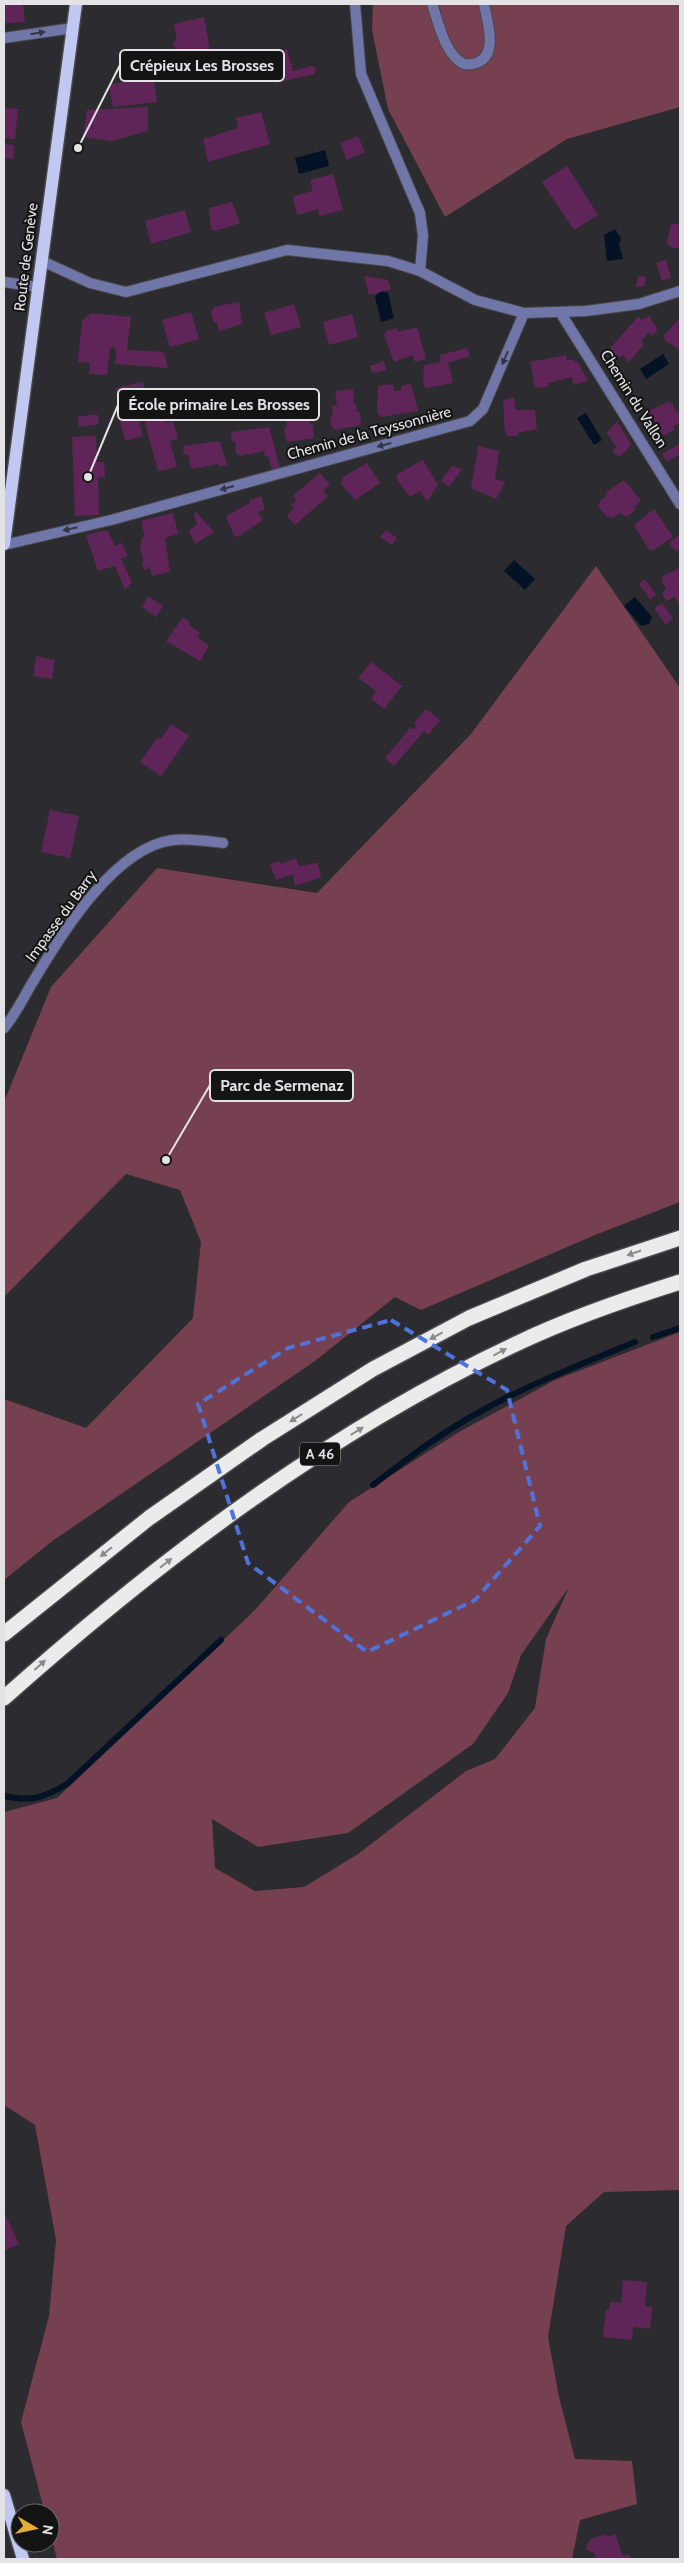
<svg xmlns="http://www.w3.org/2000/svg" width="684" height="2563" font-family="Cabin,sans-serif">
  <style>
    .green { fill: #774051; fill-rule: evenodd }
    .water { fill: #031325 }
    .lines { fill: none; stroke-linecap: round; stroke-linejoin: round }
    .stream { stroke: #031325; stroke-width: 6 }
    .building { fill: #602558 }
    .street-casing { stroke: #49484c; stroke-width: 12 }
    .primary-casing { stroke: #49484c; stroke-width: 15 }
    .highway-casing { stroke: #49484c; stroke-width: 18 }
    .street { stroke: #7077a8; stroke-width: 10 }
    .primary { stroke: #c1c8f1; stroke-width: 12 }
    .highway { stroke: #ebebeb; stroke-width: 15 }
    .oneway { fill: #343748 }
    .oneway2 { fill: #8a8a8b }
    .marked { fill: none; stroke: #4e73db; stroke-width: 4; stroke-dasharray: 10 6; stroke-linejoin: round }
    .labels { text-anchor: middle; stroke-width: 4; stroke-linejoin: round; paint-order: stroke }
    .shield { fill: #141415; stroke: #a5a4a7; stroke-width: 1 }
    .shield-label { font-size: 14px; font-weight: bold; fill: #e3e2e5 }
    .street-label { font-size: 15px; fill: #e3e2e5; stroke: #141415 }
    .leader { fill: none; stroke: #e3e2e5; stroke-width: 2 }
    .callout-dot { fill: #e3e2e5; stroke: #141415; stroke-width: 2 }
    .callout { fill: #141415; stroke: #e3e2e5; stroke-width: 2 }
    .callout-label { font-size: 16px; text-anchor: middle; font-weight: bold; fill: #e3e2e5 }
  </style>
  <rect width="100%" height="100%" fill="#2c2b2f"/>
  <g class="green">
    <polygon points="373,4 680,4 680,107 567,139 445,217 388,109 372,30"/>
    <polygon points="596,566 680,688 680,1202 595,1235 421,1310 395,1297 315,1361 51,1542 4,1580 4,1399 86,1428 193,1318 201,1242 180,1190 126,1174 4,1297 4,1102 51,987 157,868 317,893 471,734"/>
    <path d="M680 1332V2190L604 2192 566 2226 548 2337 559 2397 575 2459 632 2461 637 2504 580 2520 572 2559H57L50 2532V2513H45L21 2422 49 2316 56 2240 35 2125 4 2105V1812L57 1798 255 1610 349 1502 459 1432 555 1380ZM569 1587 546 1639 535 1708 495 1759 466 1771 358 1854 304 1887 255 1891 215 1868 212 1819 258 1847 348 1833 473 1744 508 1693 521 1655Z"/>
  </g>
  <g class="water">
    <polygon points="325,150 329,166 299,174 295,158"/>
    <polygon points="615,229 621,238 619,245 623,259 607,261 604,235"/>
    <polygon points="381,291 388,293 394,318 381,322 375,297"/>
    <polygon points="663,354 669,364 646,379 640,369"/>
    <polygon points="586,413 602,440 594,445 577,418"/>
    <polygon points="514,560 535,579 525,590 504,571"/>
    <polygon points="635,597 652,617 649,624 641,626 624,606"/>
  </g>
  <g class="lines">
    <g class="stream">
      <polyline points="653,1337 680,1328"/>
      <path d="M373 1485C408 1458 444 1431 483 1410 532 1383 584 1363 635 1342"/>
      <path d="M4 1796C32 1802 43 1798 67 1784L221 1640"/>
    </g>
  </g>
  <g class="building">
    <polygon points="4,4 23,4 25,22 4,23"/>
    <polygon points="204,17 211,56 204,57 203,50 177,56 173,42 177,41 174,24"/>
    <polygon points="287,49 293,71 312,66 315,67 315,74 275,83 267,57"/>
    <polygon points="153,75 157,102 113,107 109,85"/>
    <polygon points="148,107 148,131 112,141 83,137 87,110"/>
    <polygon points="4,108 18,109 15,139 4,138"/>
    <polygon points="261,112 270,144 208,162 203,139 238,128 236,118"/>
    <polygon points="358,136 365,152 347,160 340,143"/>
    <polygon points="4,144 14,145 13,159 4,158"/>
    <polygon points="567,166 598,215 574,230 542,182"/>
    <polygon points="333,174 343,210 319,216 318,209 297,215 293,196 313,191 310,180"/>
    <polygon points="232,202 240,223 215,231 211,230 209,208"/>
    <polygon points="185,210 191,232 151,244 145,221"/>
    <polygon points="671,224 680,224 680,248 672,248 667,243"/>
    <polygon points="666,260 671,278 662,281 656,263"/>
    <polygon points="364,276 388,280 391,289 369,295"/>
    <polygon points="638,276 646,277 644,286 636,287"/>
    <polygon points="239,302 242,324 219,331 217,322 214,323 211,312 214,307"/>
    <polygon points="294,304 301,327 271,335 264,313"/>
    <polygon points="191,312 199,339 170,347 162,320"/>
    <polygon points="91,313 131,317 127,350 164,352 168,368 115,364 116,353 113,346 110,349 107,375 89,374 90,363 78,362 82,321"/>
    <polygon points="352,314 358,337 329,345 323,322"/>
    <polygon points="639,316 641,320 649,316 657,329 656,333 651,336 649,332 641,341 644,344 629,362 622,355 620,358 611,351 611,347"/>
    <polygon points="680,318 680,350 665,341 664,335"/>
    <polygon points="417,327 426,359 415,362 413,355 394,362 384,335 386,331 397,328 398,332"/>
    <polygon points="467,348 470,356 448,363 453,383 427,388 423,385 424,365 441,362 440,355"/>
    <polygon points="566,355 567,360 571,359 578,363 588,381 573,385 572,377 548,383 549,386 540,388 535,387 530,362"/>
    <polygon points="384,361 386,370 372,373 370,366"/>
    <polygon points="143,382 149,408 123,415 116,388"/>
    <polygon points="393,384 394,391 401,390 401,386 411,384 418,411 381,417 377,413 378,386"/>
    <polygon points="353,389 354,404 356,403 357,412 360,412 361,425 335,430 332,427 330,416 333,415 332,406 337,405 335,391"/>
    <polygon points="514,398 516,410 535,410 537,429 518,433 518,436 508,436 505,433 503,400"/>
    <polygon points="670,401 677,413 680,411 680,423 673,426 675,429 665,435 662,434 649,411"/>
    <polygon points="304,405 305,416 309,416 310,425 313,425 314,438 287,442 284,428 287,427 285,406"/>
    <polygon points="162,412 166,423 173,421 178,439 170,441 177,467 158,471 143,416"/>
    <polygon points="97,414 99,424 79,427 78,417"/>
    <polygon points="138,417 143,436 125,441 120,421"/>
    <polygon points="617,421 631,445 620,457 612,452 616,447 607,433"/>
    <polygon points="269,427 280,468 272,470 268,456 265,457 264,451 240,456 236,453 235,441 232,442 231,432"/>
    <polygon points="96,436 97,462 104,462 105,477 98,478 99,515 75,516 72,437"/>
    <polygon points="220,441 227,465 219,466 218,464 193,469 190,466 188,454 184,455 183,446"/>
    <polygon points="679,444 680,454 667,462 662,454"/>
    <polygon points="478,446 499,451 495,479 505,482 496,499 471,488"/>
    <polygon points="423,460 438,485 427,501 420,491 410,497 397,480 397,474"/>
    <polygon points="367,463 380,483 355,500 341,484 343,477"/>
    <polygon points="452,466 462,469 449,487 441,481"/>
    <polygon points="320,473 330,485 323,491 328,496 295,525 288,517 288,514 294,509 291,505 296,501 294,495"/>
    <polygon points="624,480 641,501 634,507 636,509 627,517 620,513 613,518 607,517 598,506 600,501 607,495 605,493"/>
    <polygon points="261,496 265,510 258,512 263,520 238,537 234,536 226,516 250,503 249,500"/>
    <polygon points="654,509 673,537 653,550 649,550 634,525"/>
    <polygon points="196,512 214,532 195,544 189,531 197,524 194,513"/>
    <polygon points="173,513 178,534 165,538 170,572 152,576 150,567 145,570 143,568 142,563 144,562 140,547 142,538 145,537 141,521"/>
    <polygon points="107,530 115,546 122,543 128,556 121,559 132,582 125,590 115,566 98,571 86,535"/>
    <polygon points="386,530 397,538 392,545 380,537"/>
    <polygon points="680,534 680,548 676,552 669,543"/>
    <polygon points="680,568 680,605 675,597 666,601 662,594 666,589 662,582 663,576"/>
    <polygon points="645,579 656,595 650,599 639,584"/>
    <polygon points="148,596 163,606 156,617 142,607"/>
    <polygon points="662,603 673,618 666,625 654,608"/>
    <polygon points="183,617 190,622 188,624 200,633 197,637 209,646 200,661 166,641"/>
    <polygon points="36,656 55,660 52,679 33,676"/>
    <polygon points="371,662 402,686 384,709 371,699 376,691 358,678"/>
    <polygon points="426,709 440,720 428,735 424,731 394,766 385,758 411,727 414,729 417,726 414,723"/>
    <polygon points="171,724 189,736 161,776 140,762 158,737 161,739"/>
    <polygon points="50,810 79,816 70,858 41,852"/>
    <polygon points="296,858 299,866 318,863 321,877 295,886 293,874 276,880 270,864 280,861 281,864"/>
    <polygon points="4,2212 19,2244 4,2251"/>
    <polygon points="623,2280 647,2282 645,2306 652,2307 650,2329 633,2327 632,2340 603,2337 606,2310 609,2310 610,2302 621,2303"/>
    <polygon points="607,2534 607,2537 615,2534 623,2556 629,2554 631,2559 596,2559 594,2553 585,2549 590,2539"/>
  </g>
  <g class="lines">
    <g class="street-casing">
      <g id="street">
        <polyline points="355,4 361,74 420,213 423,236 420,271"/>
        <path d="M432 4C438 21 443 47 458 60 463 65 470 65 476 63 499 56 487 21 484 4"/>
        <polyline points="4,38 73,28"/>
        <polyline points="42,261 90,283 126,292 287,250 388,261 420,271 475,300 524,313 586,311 639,304 680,291"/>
        <polyline points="4,282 38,287"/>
        <polyline points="560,312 680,504"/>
        <polyline points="4,545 111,520 470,421 483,409 524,313"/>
        <path d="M4 1028C16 1014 24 996 34 980 62 933 115 847 173 840 189 838 207 841 223 843"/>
      </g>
    </g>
    <g class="primary-casing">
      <g id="primary">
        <polyline points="4,544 76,4"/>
        <polyline points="4,2495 23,2559"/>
      </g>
    </g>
    <g class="highway-casing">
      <g id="highway">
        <polyline points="4,1634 149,1518 262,1439 373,1369 469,1318 586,1269 680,1238"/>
        <path d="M4 1698C159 1560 329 1431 518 1343 570 1318 626 1299 680 1282"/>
      </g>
    </g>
    <use href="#street" class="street"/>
    <use href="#primary" class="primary"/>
    <use href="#highway" class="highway"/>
  </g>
  <defs><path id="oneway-solid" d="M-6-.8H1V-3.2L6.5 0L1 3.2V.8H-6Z" transform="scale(1.25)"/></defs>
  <g class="oneway">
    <use href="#oneway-solid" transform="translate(38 33) rotate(-9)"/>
    <use href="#oneway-solid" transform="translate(505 358) rotate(113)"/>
    <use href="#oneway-solid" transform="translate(384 445) rotate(165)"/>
    <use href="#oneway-solid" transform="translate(227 488) rotate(165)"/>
    <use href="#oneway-solid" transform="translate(70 529) rotate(167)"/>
  </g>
  <g class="oneway2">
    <use href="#oneway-solid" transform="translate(634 1253) rotate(161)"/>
    <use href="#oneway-solid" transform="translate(436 1336) rotate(152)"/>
    <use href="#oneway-solid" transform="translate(500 1352) rotate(-28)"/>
    <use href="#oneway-solid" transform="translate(296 1418) rotate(148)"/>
    <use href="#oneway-solid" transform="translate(357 1431) rotate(-32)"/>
    <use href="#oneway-solid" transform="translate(106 1552) rotate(141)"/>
    <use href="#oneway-solid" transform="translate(166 1563) rotate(-38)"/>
    <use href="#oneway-solid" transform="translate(40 1665) rotate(-42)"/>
  </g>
  <path class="marked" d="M391 1320 507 1390 540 1526 475 1600 367 1652 248 1563 198 1404 288 1348Z"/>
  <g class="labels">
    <rect class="shield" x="300" y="1442.5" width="40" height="23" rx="4"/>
    <g class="shield-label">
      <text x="320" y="1459">A 46</text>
    </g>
    <g class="street-label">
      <text transform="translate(26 257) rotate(-83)" y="5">Route de Genève</text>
      <text transform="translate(634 399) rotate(58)" y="5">Chemin du Vallon</text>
      <text transform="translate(369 433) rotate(-15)" y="5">Chemin de la Teyssonnière</text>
      <text transform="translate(61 916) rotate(-54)" y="5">Impasse du Barry</text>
    </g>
  </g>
  <path class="leader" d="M78 148L120 65M88 477L118 405M166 1160L210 1085"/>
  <g class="callout-dot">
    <circle cx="78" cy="148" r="5"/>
    <circle cx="88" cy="477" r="5"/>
    <circle cx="166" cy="1160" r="5"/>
  </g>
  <g class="callout">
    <rect x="120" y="50" width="164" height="31" rx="5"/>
    <rect x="118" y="389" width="201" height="31" rx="5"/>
    <rect x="210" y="1070" width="143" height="31" rx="5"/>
  </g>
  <g class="callout-label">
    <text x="202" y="71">Crépieux Les Brosses</text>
    <text x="219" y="410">École primaire Les Brosses</text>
    <text x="282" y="1091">Parc de Sermenaz</text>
  </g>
  <rect width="684" height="2563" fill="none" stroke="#e3e2e5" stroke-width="10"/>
  <g transform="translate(35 2528) rotate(99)"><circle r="24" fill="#141415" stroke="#676668"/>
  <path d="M0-4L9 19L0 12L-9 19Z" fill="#e3ae35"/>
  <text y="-8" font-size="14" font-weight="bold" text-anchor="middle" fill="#e3e2e5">N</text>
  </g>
</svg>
